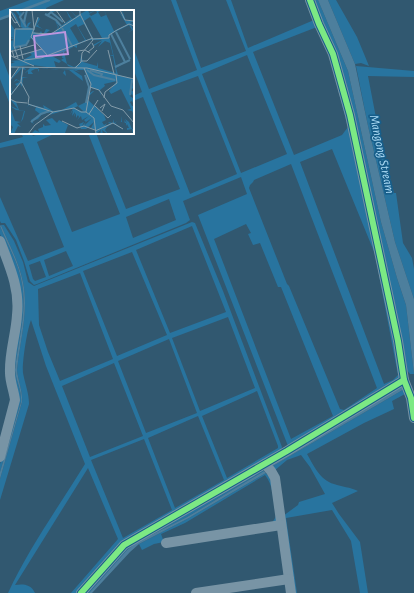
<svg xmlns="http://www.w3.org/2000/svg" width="414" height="593" font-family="'Alegreya Sans',sans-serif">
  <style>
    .green { fill: #28749f; fill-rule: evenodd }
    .water { fill: #4d7f9d }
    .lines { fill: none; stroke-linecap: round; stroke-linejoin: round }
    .stream { stroke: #4d7f9d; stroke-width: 2.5 }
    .minor { stroke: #7894a5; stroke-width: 10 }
    .cycleway-casing { stroke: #175e8a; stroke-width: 8 }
    .cycleway { stroke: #7ce984; stroke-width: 6 }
    .labels { text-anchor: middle; stroke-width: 3.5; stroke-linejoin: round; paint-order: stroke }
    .water-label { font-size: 13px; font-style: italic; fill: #acdbf5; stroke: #175e8a }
    .inset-river { fill: none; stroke: #4d7f9d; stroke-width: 2 }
    .inset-road { fill: none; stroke: #839ba9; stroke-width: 1 }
    .view { fill: #bd96df; fill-opacity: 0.15; stroke: #bd96df; stroke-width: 2 }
    .inset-edge { fill: none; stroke: #fff; stroke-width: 2 }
  </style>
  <rect width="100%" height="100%" fill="#315870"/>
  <g class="green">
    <polygon points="30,0 47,0 19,11 11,11 11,14 0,19 0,11"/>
    <polygon points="50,0 64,0 46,8 47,11 40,11 39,9 34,11 22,11"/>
    <path d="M171 0H176L201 68 246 51 226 0H231L248 48 314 20 317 27 253 52 294 155 342 135 348 127 335 78 352 131 400 377 288 446 198 215 247 194 241 177 183 201 190 220 186 223 37 284 34 285 30 281 24 261 16 240 5 223H1L0 221V197L28 261 64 247 23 143 0 148V143L23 137 21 133H31L33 136 41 133H56L37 142 72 232 120 214 88 133H96L126 209 180 189 143 97 133 101V96L142 92 133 68V47L149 89 197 70ZM247 55 287 154 241 173 202 74ZM198 76 237 174 190 194 151 93ZM332 149 375 254 398 375 393 380 384 384 300 162ZM291 164 377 388 344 410 340 409 289 286 287 284 249 188 250 185 253 182 254 180ZM169 199 176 220 133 238 126 217ZM246 224 251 233 248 234 253 245 260 243 278 287H281L333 416 291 439 214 239ZM66 251 73 266 49 276 44 260ZM40 261 46 277 35 281 33 279 29 265Z"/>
    <polygon points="312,0 318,0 348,71 381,222 397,278 406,305 414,374 410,374 406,369 364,174"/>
    <polygon points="328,0 336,0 357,37 369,66 361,63 355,64"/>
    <polygon points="0,52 11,81 11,107 0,79"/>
    <polygon points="356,66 414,71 414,77 368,76 382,149 394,193 396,193 403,243 412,258 414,269 414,299 395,242 368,126"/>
    <path d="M192 222 195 223 223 291 282 447 281 450 131 538 76 593H71L118 539 88 468 15 585C23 584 31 584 35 593H8C29 548 59 506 85 464L46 366 31 320C27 330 22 363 23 373 25 384 29 393 29 404L0 500V479L22 402C23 391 18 381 17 370 20 341 29 311 23 282 19 262 9 244 1 225H4L14 241 23 262 28 282 34 286ZM192 226 226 312 170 333 136 250ZM132 252 167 335 117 356 83 271ZM80 273 113 359 60 381 48 352 39 325 38 289ZM228 317 255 388 200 411 172 338ZM169 339 197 413 146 433 118 361ZM114 363 143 436 90 457 62 386ZM257 391 278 446V448L227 478 202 416ZM198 416 224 480 175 508 148 438ZM144 439 172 510 123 538 91 460Z"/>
    <path d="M0 226C7 245 19 263 22 284 27 313 18 341 15 370 16 381 22 391 21 402L0 472V464L8 438 17 334 7 251 0 234Z"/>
    <path d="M406 388 405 394 392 401 394 409 364 423 307 454C314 466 320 480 334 484 342 487 350 487 358 491L332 503 339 514 360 542 368 593H360L351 541 332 510 286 518 297 593H294L283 516 298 505 299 502 325 494 310 467 301 455 287 460 274 471 273 466Z"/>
    <polygon points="263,470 264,471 187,517 137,542 127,550 89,593 84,593 124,549"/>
    <path d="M266 473 272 481 278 521 272 523 275 518 276 515C273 502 274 486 265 475L185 523 161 534 164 542 154 544 142 550 139 544 189 518Z"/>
  </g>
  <g class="water">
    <polygon points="318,0 328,0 355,64 368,126 395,242 414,299 414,374 406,305 397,278 381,222 348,71"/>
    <path d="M1 225C9 244 19 262 23 282 29 311 20 341 17 370 18 381 23 391 22 402L0 479V472L21 402C22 391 16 381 15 370 18 341 27 313 22 284 19 263 7 245 0 226Z"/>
    <polygon points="404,384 406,388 273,466 272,464"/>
    <polygon points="264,471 266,473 189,518 139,544 130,552 92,593 89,593 127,550 137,542 187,517"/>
  </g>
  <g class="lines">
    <g class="stream">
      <polyline points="20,11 49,0"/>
      <polyline points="0,19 11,15"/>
    </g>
    <g class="minor">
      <polyline points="310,0 319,24 333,54 350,115 398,341 404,380 411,398 414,418"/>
      <path d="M0 241C9 265 20 288 17 315 16 334 9 354 10 373 10 382 14 391 15 400L0 457"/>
      <polyline points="265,464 271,471 275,478 291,593"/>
      <polyline points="166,543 281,525"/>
      <polyline points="81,593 124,545 287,451 404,380"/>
      <polyline points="196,593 289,579"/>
    </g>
    <g class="cycleway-casing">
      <g id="cycleway">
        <polyline points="310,0 319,24 333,54 350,115 398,341 404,380 411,398 414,418"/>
        <polyline points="81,593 124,545 287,451 404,380"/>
      </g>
    </g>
    <use href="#cycleway" class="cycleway"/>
  </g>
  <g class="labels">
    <g class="water-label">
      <text transform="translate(383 154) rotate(78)" y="5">Mangong Stream</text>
    </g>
  </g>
  <g transform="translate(10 10)">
    <rect width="124" height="124" fill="#315870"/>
    <path d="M0 0 5 4 11 17 10 7 5 0H8L10 4 11 1 12 5 15 0 10 7 13 12 15 3 18 0 15 4 16 17 18 13 21 12 18 17 24 19 23 14 25 17 28 7 30 9 26 16 29 14 28 16 33 19 25 16 24 22 29 24 31 21 33 25 36 19 40 20 35 24 40 25 51 17 46 13 49 17 46 20 48 17 46 13 45 9 35 4 41 3 40 0 45 1 41 3 43 4H45L47 6 54 11 41 3 38 5 46 10 51 16 61 9 59 7 56 0 62 9 66 7 60 0 66 6 70 4 69 1 70 0V4L78 0 79 3 86 0 79 4 81 6 87 3 86 0H92L88 2 91 7 96 5 94 0 104 21 117 15 108 0 113 7 112 0 116 11H124L120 13 124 14 121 15 124 22 123 20 117 23 122 20 119 15 99 25 106 56 114 52 109 40 115 52 124 47 106 58 108 65 124 69 122 74 124 80 123 78 121 80 124 82V88L122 84 120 86 124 89V95L122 91 120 92 122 96H124V105L122 101H117L122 100H117L121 99 111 79 101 84 99 81 107 71 94 74 95 76 90 80 91 86 89 80 81 78 79 84H80V83L83 81H84L80 85 78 84 77 89 94 105 96 110 92 112 94 115 97 113 95 116 100 114 98 112 103 113V112L104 109V113L107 111 111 112V106H105H111L112 112 115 113 114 110 117 113 115 109 119 113 115 109 119 112 122 119H124L123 124 122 119 117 120V118H119L117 114 116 116V113L107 111 105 113 110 118 103 113 94 119 97 117 95 120 98 124 92 120 93 124H90L91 120 86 124 85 120 81 118 84 112 76 119H71L69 114 74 112 72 116 76 112 74 116 82 108 76 112 74 110 79 106 72 110 71 106 67 110 69 107 68 105 66 108V103L64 107 65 102 62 106 63 100 60 105 63 98 39 105 42 102 32 104 28 109 22 111 24 114 21 112V110L30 104 25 100 24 103 26 97 19 95 16 97 13 109 11 112 7 113 11 117 8 116 4 124H0L3 117 0 114V97L5 111 11 112 14 101 6 100 0 96 8 99 0 89 6 92 9 100 15 101 16 97 18 96V94L34 98 33 95 43 101 52 100 66 92 68 96 64 98 74 102 68 96 76 92 79 79 75 65 79 77 81 76 74 60H66L70 62 73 65 70 62 63 60 72 66 73 71 59 60H55L56 66 53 63 55 60H46L28 57V58L29 60 28 62V59H25L21 61 23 64H18V61L14 64 21 57H14L16 60 13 59 12 67 18 68H13L12 77 10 73 0 87 2 82 0 80 3 77 1 80 3 82 7 76 5 74 10 72 7 70 4 72 6 69 10 71 12 58 0 71 9 58H0L23 57 49 60 68 59 54 58H64L58 56 57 54 64 57 70 54 71 44 73 52 87 56 88 52V58L106 63 103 46H99L103 45 100 33 95 31 88 37 92 31 84 36 83 35 92 30H78L67 35V38L63 36V43V37L54 42 57 54 51 50 54 48H52L53 42 42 46 51 51 49 53 44 51 46 58 52 59 22 55 0 57V54L5 52 0 51 13 50 22 45 20 43 13 45 32 39 21 28 16 35 0 41V31L4 30 0 28H4L0 27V13L5 20 13 18 11 17ZM80 7 92 28V29L83 28 74 11ZM66 14 75 30 69 33 60 18ZM74 14 82 28 76 30 68 17ZM42 108 47 113 49 110 58 115 55 123 21 124 25 120 29 122 28 119 33 117V114L35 116 41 115 36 110Z" fill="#28749f" fill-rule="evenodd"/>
    <path class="inset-river" d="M14 2 10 7 16 17M35 4 46 10 51 16M38 5 41 2 53 12M14 12 17 0M52 18 62 36M106 22 120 49M101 24 115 52M5 37 16 35 19 30M105 57 120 50M77 60 84 65 105 70M80 60 92 64 91 66M75 65 79 77 76 93M120 85 122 70M21 112 31 104 39 101"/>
    <path class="inset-road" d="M0 0 10 17M22 0 24 18M46 0 55 13M110 0 115 10 124 11M0 5 5 13 8 12M28 7 21 27 38 46M23 23 41 24 70 5V0M99 28V25L107 20 119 14 124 16M83 29 99 28M10 36 13 49M2 40 4 47 32 39M98 40 104 64M68 41 75 40 80 43M0 42 24 35 26 41M0 42 1 46 24 56M78 42 84 37 82 33M8 48 4 36 5 19H25M14 50 31 48 83 28M71 51H77L87 40M0 57 77 58 124 69M65 58 71 52 72 43 83 30 70 4M74 58 81 74 76 102 84 108 86 124M0 70 9 57M11 72 19 87 18 94 43 102M80 77 89 80 101 96 113 100 124 113M0 86 11 72 13 57M94 88 95 82 107 73 106 65M0 89 6 92 17 93M85 96 98 108 101 105M90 98 95 94 92 101M79 104 88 90M52 111 67 118 74 116 85 120M85 121 103 113 113 119M18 124 25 115 43 102 64 98 71 102H76"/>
    <path class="view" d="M55 22 58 44 26 47 24 26Z"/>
    <rect width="124" height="124" class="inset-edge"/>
  </g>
</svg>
